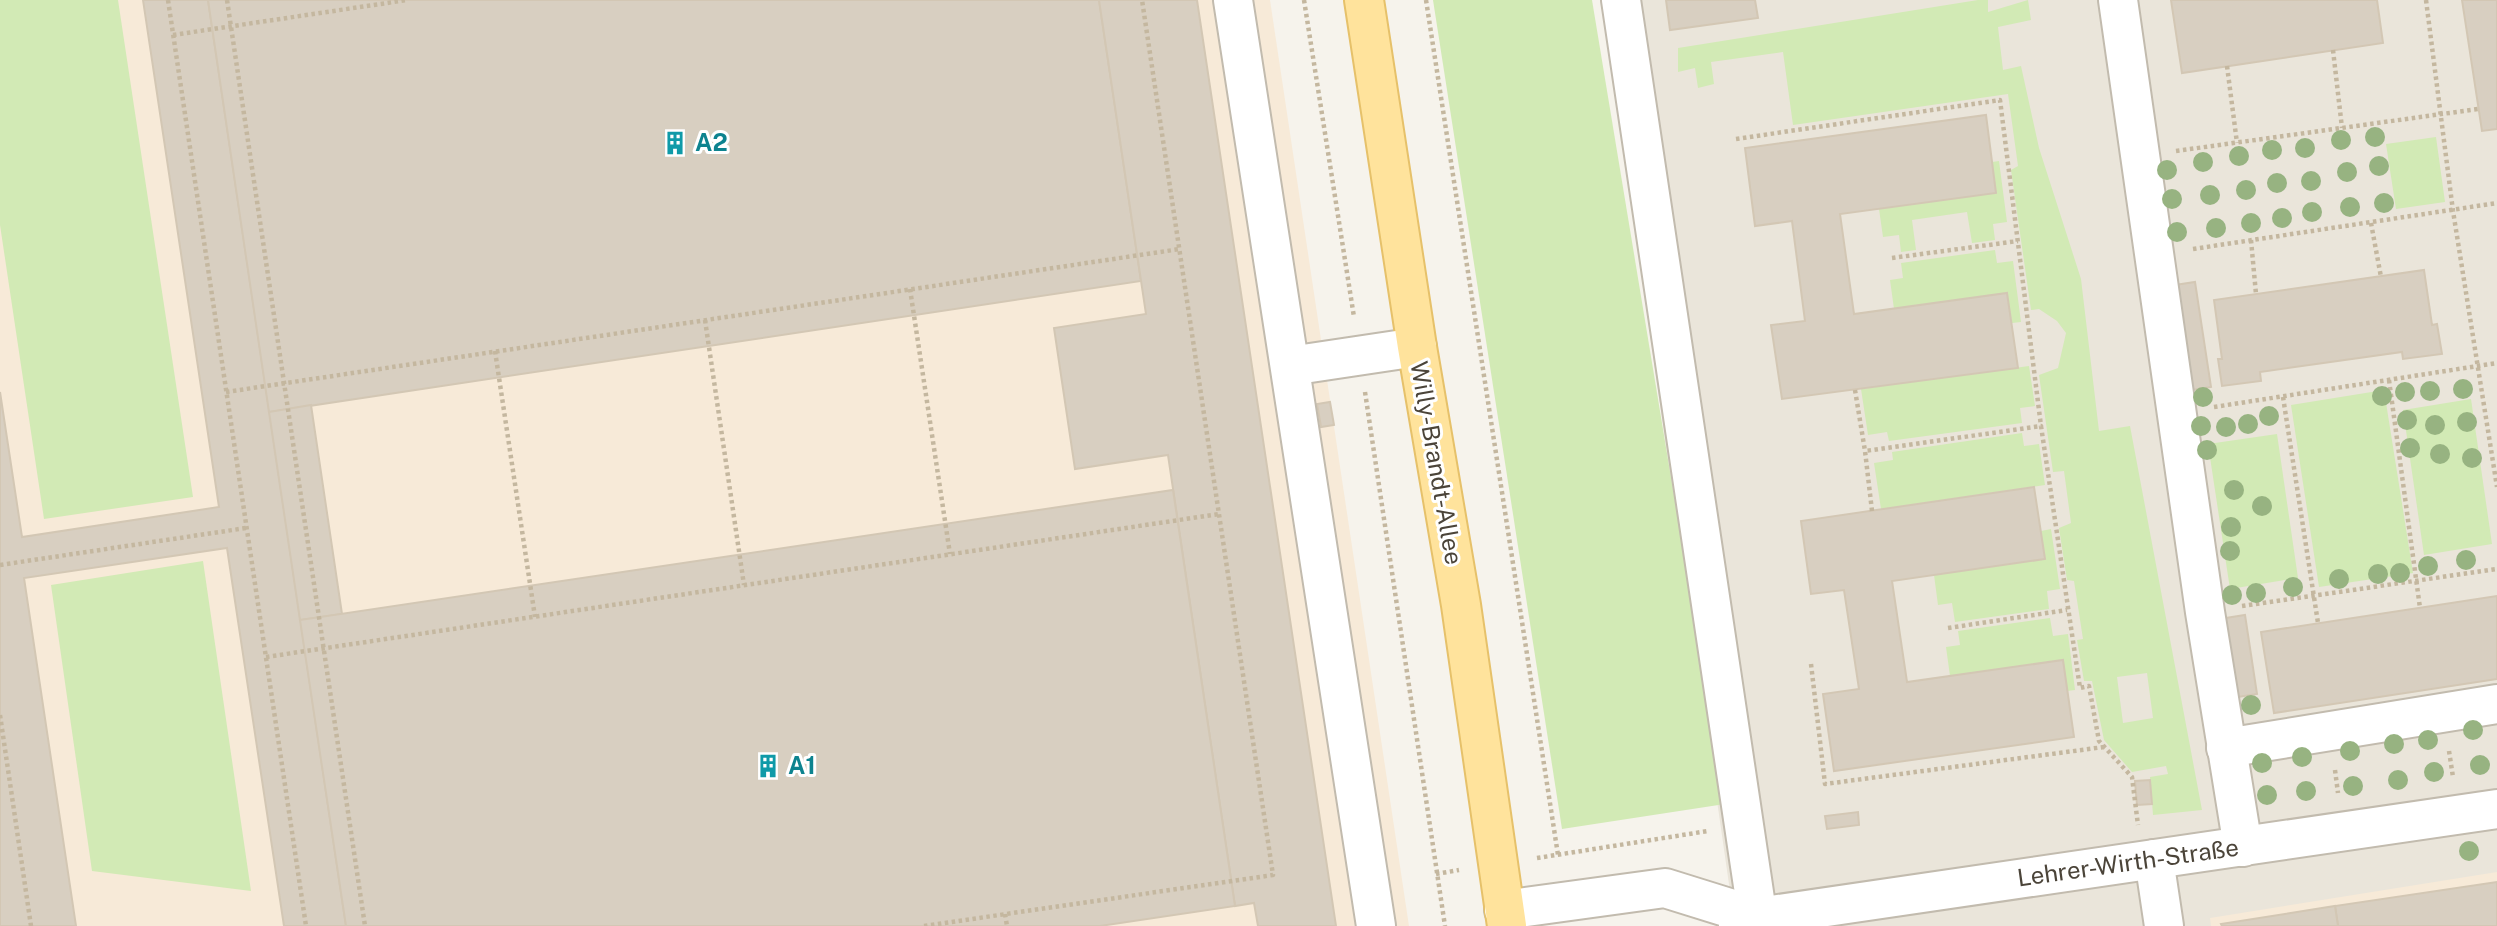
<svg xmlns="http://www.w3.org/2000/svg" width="2497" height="926" font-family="'Public Sans',sans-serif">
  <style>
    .residential { fill: #eae5da }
    .commercial { fill: #f7ead8 }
    .green { fill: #d2eab5; fill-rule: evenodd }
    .building { fill: #d8cfc1; stroke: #d3c7b4; stroke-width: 2 }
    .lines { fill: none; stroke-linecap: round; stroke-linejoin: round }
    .minor-casing { stroke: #c2bbae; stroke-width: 42 }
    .major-casing { stroke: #e6c16a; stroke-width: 42 }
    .path { stroke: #c4b79f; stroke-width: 4.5; stroke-dasharray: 3.5 3.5; stroke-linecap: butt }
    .minor { stroke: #fff; stroke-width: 38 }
    .major { stroke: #ffe39c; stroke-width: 38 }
    .tree { fill: #97b381 }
    .labels { text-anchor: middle; stroke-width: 6; stroke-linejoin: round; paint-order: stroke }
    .culture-label { font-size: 24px; font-weight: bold; fill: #0d838f; stroke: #fff; text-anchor: start }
    .street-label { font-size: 24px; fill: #4b4439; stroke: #fff }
  </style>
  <rect width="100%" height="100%" fill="#f6f3ec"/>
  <polygon class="residential" points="1602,0 2497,0 2497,926 1735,926"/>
  <g class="commercial">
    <polygon points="0,0 1270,0 1409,926 0,926"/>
    <polygon points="2497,872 2497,926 2211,926 2210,918"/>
  </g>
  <g class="green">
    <polygon points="0,0 118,0 193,497 44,519 0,225"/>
    <polygon points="1433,0 1592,0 1725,804 1562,829"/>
    <path d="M1978 0H1988V12L2028 0 2031 20 1998 27 2003 70 2021 66 2039 148 2081 279 2099 431 2130 426 2202 810 2153 815 2150 777 2168 774 2166 766 2132 772 2104 740 2092 681H2084L2077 640 2083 639 2074 581 2067 580 2059 528 2071 523 2064 471 2053 472 2039 375 2058 368 2066 333 2057 321 2039 309 2031 310 2011 170 2018 166 2008 94 1793 125 1783 52 1711 62 1714 84 1698 88 1695 68 1678 72V48ZM2147 673 2153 718 2123 723 2117 677Z"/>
    <polygon points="2436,137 2445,202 2396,209 2386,144"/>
    <polygon points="1999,161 2007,222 1993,224 1995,240 1972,243 1967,212 1912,220 1916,250 1901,252 1899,235 1883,237 1879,209 1996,193 1992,162"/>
    <polygon points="1995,250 1997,263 2013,261 2021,322 2012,323 2007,293 1894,309 1890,280 1903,278 1901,263"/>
    <polygon points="2029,366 2035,406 2020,408 2022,423 1889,441 1887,432 1868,435 1861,389"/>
    <polygon points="2384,390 2413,573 2319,587 2291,405"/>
    <polygon points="2471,399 2492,544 2424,555 2403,410"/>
    <polygon points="2022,433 2024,446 2039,444 2045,485 1881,509 1874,463 1893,460 1892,452"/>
    <polygon points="2277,434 2298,578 2230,589 2208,444"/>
    <polygon points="2051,529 2060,589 2047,591 2049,609 1955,622 1952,603 1938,605 1934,575 2044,559 2041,531"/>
    <polygon points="203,561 251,891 92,871 51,585"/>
    <polygon points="2050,618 2053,636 2068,634 2075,690 2067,691 2062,660 1950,676 1946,647 1960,645 1958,631"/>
  </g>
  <g class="building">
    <polygon points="143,0 208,0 346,926 284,926 227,548 24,578 76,926 0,926 0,392 22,537 219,507"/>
    <polygon points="208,0 1099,0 1141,281 269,412"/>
    <polygon points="1099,0 1197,0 1336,926 1258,926 1254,903 1235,906 1168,455 1075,469 1054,328 1146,314"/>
    <polygon points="1666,0 1755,0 1758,18 1670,30"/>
    <polygon points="2171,0 2377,0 2383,43 2182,73"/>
    <polygon points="2462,0 2497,0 2497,129 2482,131"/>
    <polygon points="1986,115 1996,193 1840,214 1854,314 2007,293 2018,368 1782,399 1771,325 1805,321 1792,221 1755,226 1745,148"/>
    <polygon points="2424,270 2432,325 2437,324 2442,354 2403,359 2402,352 2260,372 2261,381 2222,386 2218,359 2222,359 2214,300"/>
    <polygon points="2195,282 2211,387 2185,391 2168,286"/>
    <polygon points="1330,402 1334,425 1321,427 1317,404"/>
    <polygon points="311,405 342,614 300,620 269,412"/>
    <polygon points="2034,487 2045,559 1892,581 1907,682 2063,660 2074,737 1834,771 1823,694 1859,689 1844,590 1811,594 1801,521"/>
    <polygon points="1173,490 1235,906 1100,926 346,926 300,620"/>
    <polygon points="2497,596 2497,679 2274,713 2261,632"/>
    <polygon points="2245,615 2257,694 2231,698 2219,619"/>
    <polygon points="2150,780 2152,804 2137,805 2135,781"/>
    <polygon points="1858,812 1859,825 1827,829 1825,816"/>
    <polygon points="2497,882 2497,926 2338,926 2335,906"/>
    <polygon points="2335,906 2338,926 2222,926 2221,924"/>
  </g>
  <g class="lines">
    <g class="minor-casing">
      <g id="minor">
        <polyline points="1233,0 1376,926"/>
        <polyline points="1621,0 1759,926"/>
        <polyline points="2118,0 2205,612 2243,847"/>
        <polyline points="1290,366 1417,347"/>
        <polyline points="2226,748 2497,704"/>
        <polyline points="2154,859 2164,926"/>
        <polyline points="1504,910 1665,888 1758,917"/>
        <polyline points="1738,926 1758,917 2497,809"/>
      </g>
    </g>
    <g class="major-casing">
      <polyline id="major" points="1364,0 1417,347 1461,605 1507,926"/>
    </g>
    <g class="path">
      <polyline points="168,0 306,926"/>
      <polyline points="227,0 365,926"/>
      <polyline points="1304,0 1354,317"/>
      <polyline points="1426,0 1558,855"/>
      <polyline points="2426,0 2453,211 2497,487"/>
      <polyline points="173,35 407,0"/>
      <polyline points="2333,50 2342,128"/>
      <polyline points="2227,66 2237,143"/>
      <polyline points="1736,139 2000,100 2041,426"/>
      <polyline points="2176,151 2478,109"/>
      <polyline points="2371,223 2381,277"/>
      <polyline points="2251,240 2256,294"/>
      <polyline points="2193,249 2497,203"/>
      <polyline points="1892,258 2018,241"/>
      <polyline points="910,289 950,554"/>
      <polyline points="705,320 744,585"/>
      <polyline points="495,351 535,617"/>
      <polyline points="2389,380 2420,608"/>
      <polyline points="1855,390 1865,451"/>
      <polyline points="226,392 1180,249"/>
      <polyline points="1365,392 1445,926"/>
      <polyline points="2283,397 2318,623"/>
      <polyline points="2214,407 2497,363"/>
      <polyline points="1872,511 1865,451 2041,426 2080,688 2089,686 2099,741 2132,777 2138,825"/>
      <polyline points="0,565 246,528"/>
      <polyline points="2242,606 2497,569"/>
      <polyline points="1948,628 2067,610"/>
      <polyline points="266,657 1219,514"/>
      <polyline points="1811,664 1825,784 2104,747"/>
      <polyline points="0,715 31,926"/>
      <polyline points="2449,751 2453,777"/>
      <polyline points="2335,770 2338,793"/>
      <polyline points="1537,858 1708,831"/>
      <polyline points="1436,874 1459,870"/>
      <polyline points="1005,914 1007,926"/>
      <polyline points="924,926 1273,875 1142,0"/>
    </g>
    <use href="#minor" class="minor"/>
    <use href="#major" class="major"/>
  </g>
  <g class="tree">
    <circle cx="2375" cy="137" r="10"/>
    <circle cx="2341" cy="140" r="10"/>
    <circle cx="2305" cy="148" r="10"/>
    <circle cx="2272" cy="150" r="10"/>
    <circle cx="2239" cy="156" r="10"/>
    <circle cx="2203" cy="162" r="10"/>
    <circle cx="2379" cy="166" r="10"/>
    <circle cx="2167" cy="170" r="10"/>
    <circle cx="2347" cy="172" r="10"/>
    <circle cx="2311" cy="181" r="10"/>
    <circle cx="2277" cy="183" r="10"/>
    <circle cx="2246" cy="190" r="10"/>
    <circle cx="2210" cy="195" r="10"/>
    <circle cx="2172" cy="199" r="10"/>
    <circle cx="2384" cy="203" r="10"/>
    <circle cx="2350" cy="207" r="10"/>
    <circle cx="2312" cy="212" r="10"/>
    <circle cx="2282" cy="218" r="10"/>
    <circle cx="2251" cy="223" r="10"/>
    <circle cx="2216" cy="228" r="10"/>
    <circle cx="2177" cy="232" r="10"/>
    <circle cx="2463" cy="389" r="10"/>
    <circle cx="2430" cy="391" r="10"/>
    <circle cx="2405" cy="392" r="10"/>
    <circle cx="2382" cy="396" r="10"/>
    <circle cx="2203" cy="397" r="10"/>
    <circle cx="2269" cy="416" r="10"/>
    <circle cx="2407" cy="420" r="10"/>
    <circle cx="2467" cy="422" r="10"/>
    <circle cx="2248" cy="424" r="10"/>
    <circle cx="2435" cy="425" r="10"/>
    <circle cx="2201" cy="426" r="10"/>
    <circle cx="2226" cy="427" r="10"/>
    <circle cx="2410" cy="448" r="10"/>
    <circle cx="2207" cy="450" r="10"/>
    <circle cx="2440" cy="454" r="10"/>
    <circle cx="2472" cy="458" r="10"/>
    <circle cx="2234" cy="490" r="10"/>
    <circle cx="2262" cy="506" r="10"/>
    <circle cx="2231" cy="527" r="10"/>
    <circle cx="2230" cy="551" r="10"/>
    <circle cx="2466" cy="560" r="10"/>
    <circle cx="2428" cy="566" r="10"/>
    <circle cx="2400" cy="573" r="10"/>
    <circle cx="2378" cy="574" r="10"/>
    <circle cx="2339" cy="579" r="10"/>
    <circle cx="2293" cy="587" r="10"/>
    <circle cx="2256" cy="593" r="10"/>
    <circle cx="2232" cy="595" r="10"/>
    <circle cx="2251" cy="705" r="10"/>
    <circle cx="2473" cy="730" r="10"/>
    <circle cx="2428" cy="740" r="10"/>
    <circle cx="2394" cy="744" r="10"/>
    <circle cx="2350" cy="751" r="10"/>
    <circle cx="2302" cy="757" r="10"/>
    <circle cx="2262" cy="763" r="10"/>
    <circle cx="2480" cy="765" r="10"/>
    <circle cx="2434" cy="772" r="10"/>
    <circle cx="2398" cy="780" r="10"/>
    <circle cx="2353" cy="786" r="10"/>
    <circle cx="2306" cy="791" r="10"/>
    <circle cx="2267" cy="795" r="10"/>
    <circle cx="2469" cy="851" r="10"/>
  </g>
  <defs>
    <g id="building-bare" transform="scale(1.89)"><path d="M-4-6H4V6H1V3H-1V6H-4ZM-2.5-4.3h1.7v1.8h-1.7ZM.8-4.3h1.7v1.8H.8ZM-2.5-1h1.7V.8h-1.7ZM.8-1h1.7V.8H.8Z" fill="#0f9aa8" stroke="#fff" stroke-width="2.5" paint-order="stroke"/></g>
  </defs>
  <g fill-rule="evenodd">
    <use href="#building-bare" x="675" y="143"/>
    <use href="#building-bare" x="768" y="766"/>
  </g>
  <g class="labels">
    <g class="culture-label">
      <text x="695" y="151">A2</text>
      <text x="788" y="774">A1</text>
    </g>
    <g class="street-label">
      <text transform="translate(1436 463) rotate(80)" y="8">Willy-Brandt-Allee</text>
      <text transform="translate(2128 863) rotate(-8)" y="8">Lehrer-Wirth-Straße</text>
    </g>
  </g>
</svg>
